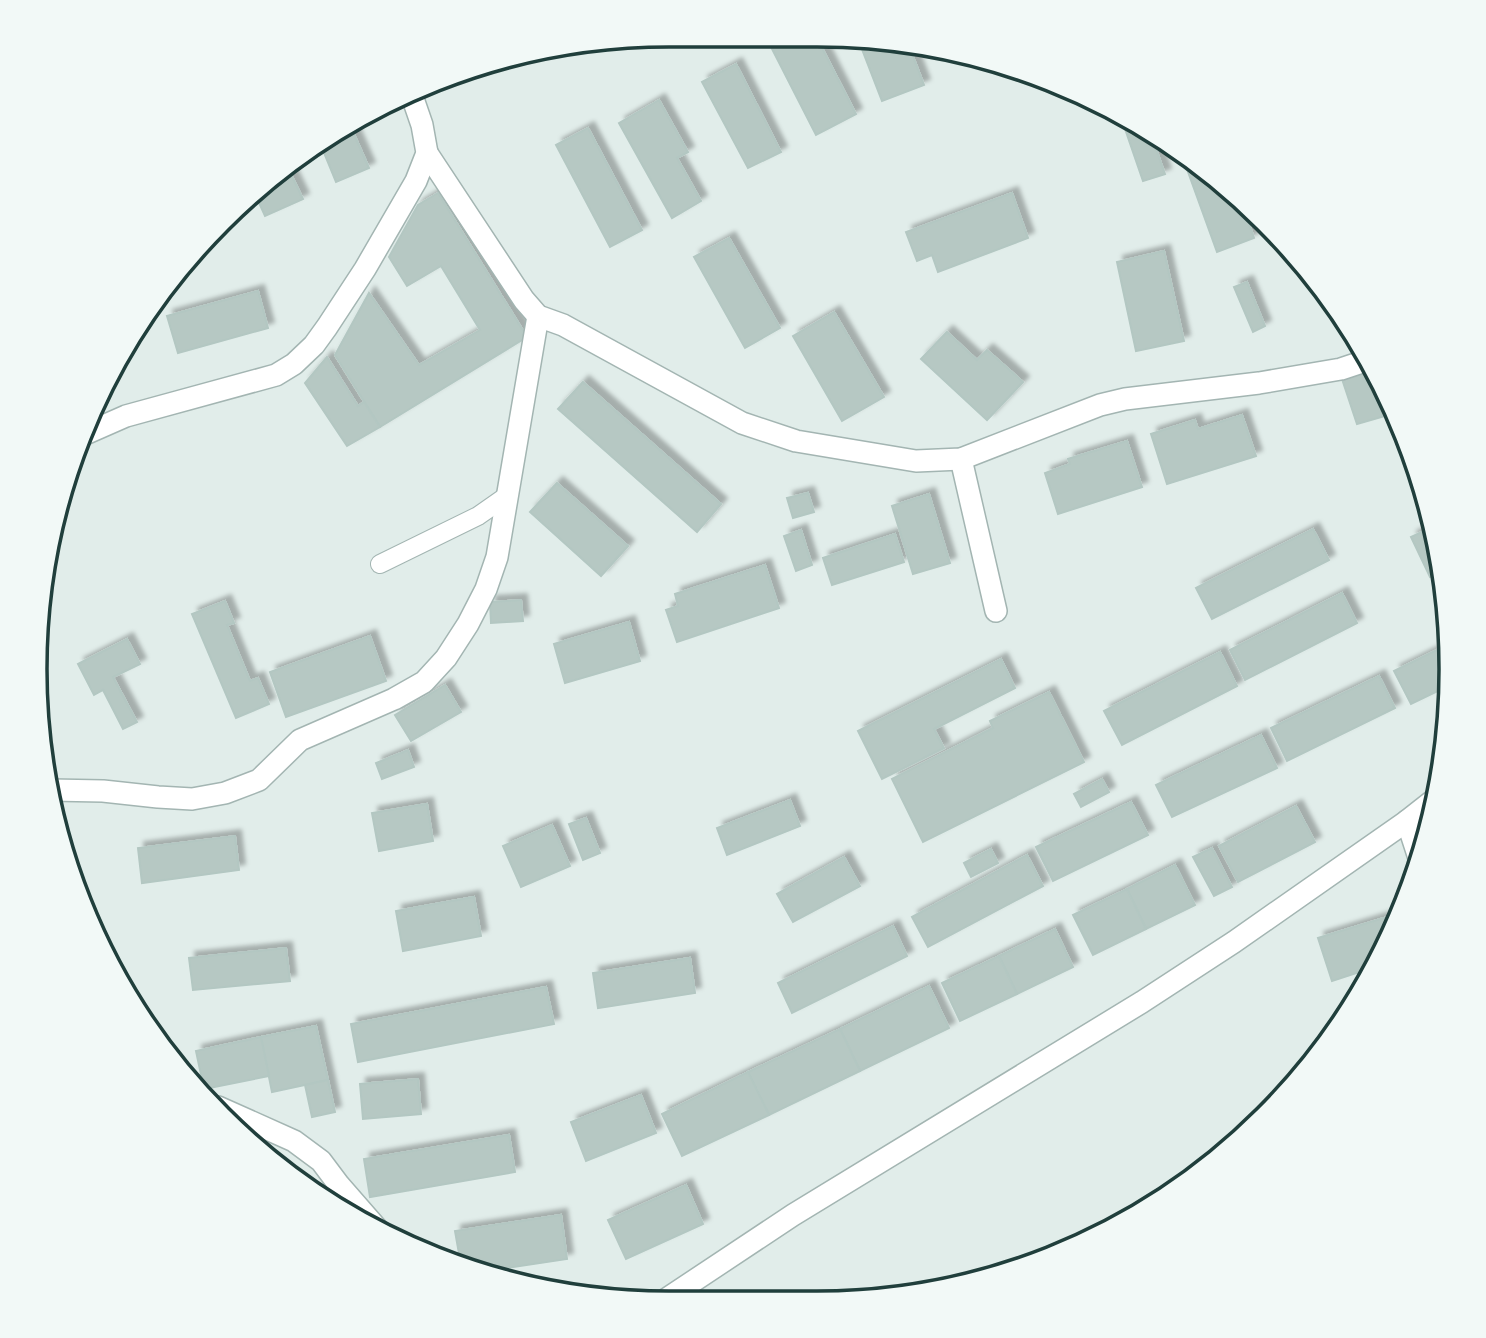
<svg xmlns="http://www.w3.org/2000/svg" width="1486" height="1338" font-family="'Titillium Web',sans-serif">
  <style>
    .building { fill: #b6c8c3; stroke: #b3c7c2; stroke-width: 2; filter: url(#shadow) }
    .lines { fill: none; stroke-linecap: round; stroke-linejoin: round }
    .service-casing { stroke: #a3b5b2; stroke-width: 20 }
    .minor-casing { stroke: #a3b5b2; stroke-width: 24 }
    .tertiary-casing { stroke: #a3b5b2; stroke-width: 24 }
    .service { stroke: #fff; stroke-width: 18 }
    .minor { stroke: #fff; stroke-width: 21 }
    .tertiary { stroke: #fff; stroke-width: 21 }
    .rim { fill: none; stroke: #203f3c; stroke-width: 3.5 }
  </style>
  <defs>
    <filter id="shadow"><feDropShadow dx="6" dy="-6" stdDeviation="2" flood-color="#0004"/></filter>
  </defs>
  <rect width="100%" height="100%" fill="#e1edea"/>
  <g class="building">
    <polygon points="785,40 819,42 856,114 816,135 771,47"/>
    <polygon points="860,44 909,46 924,85 882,101"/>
    <polygon points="958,54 971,59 961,63"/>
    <polygon points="736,64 781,152 748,168 702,82"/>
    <polygon points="659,100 688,152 677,158 701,201 672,218 619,123"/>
    <polygon points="1137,122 1150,132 1165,174 1143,181 1124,126"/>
    <polygon points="350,125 369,168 336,182 320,143"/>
    <polygon points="588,128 642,230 610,247 556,145"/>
    <polygon points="286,164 303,199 265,216 255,194"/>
    <polygon points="1197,165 1240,197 1254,238 1217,252 1187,169"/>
    <polygon points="438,193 527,337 380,427 335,355 369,293 419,365 480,330 441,266 407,286 389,257 418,205"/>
    <polygon points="1012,193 1028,238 938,272 932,255 917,261 906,232"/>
    <polygon points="729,238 780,328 745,348 694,257"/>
    <polygon points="1164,251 1184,341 1136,351 1117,262"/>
    <polygon points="1247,282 1265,326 1253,332 1234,287"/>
    <polygon points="258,291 268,328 178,353 167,316"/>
    <polygon points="834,312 884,397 842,421 793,336"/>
    <polygon points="947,332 977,360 987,350 1023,382 987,420 921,359"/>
    <polygon points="327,357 358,406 364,402 380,427 347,446 305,383"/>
    <polygon points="1372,366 1386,389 1395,413 1357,424 1341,376"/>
    <polygon points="583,382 721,504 697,532 558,409"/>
    <polygon points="1242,415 1256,456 1167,484 1151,434 1195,420 1198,429"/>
    <polygon points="1127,441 1142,487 1058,514 1045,473 1070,464 1068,459"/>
    <polygon points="557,483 628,546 601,576 530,512"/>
    <polygon points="808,493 814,512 793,518 787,498"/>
    <polygon points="929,494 950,563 913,574 892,506"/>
    <polygon points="1433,527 1441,572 1430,577 1411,537"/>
    <polygon points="1313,529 1329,560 1212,619 1196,588"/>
    <polygon points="801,530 812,565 796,571 784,536"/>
    <polygon points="895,534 904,562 832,585 823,558"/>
    <polygon points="765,565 779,608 677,642 666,610 678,606 675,594"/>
    <polygon points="1342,593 1357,623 1245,680 1230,650"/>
    <polygon points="521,600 523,621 491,623 490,602"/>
    <polygon points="225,601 234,623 227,625 250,681 258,678 269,704 236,718 192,614"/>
    <polygon points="629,622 640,661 565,683 554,644"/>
    <polygon points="370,636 386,681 286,717 270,672"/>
    <polygon points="127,639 140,664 113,677 137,722 123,729 103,690 94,695 78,664"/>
    <polygon points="1449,644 1448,686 1411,704 1394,671"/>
    <polygon points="1220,652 1237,686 1122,745 1104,711"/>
    <polygon points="1001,659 1015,688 934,729 944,748 882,779 858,731"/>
    <polygon points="1379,676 1395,708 1287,761 1271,728"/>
    <polygon points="445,685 461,712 411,741 395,715"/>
    <polygon points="1049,692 1084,762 923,842 892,779 993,728 990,721"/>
    <polygon points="1261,735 1277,768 1172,817 1156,785"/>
    <polygon points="408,750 414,767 382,779 376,763"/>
    <polygon points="1102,779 1109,792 1081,807 1074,794"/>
    <polygon points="790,800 800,826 727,855 717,828"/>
    <polygon points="1131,802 1148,835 1053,881 1036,847"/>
    <polygon points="427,804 433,841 379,851 372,813"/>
    <polygon points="1296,806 1315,842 1238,882 1219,846"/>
    <polygon points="586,818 600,853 583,860 569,824"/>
    <polygon points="552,825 570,866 521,887 503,846"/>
    <polygon points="235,836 239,870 142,883 138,848"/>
    <polygon points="1212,848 1232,887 1214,896 1193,857"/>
    <polygon points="991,849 998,863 971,877 964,863"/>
    <polygon points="1027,855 1043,886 928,947 912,917"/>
    <polygon points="844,857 860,886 793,922 777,894"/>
    <polygon points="1175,865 1195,905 1146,929 1127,889"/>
    <polygon points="1127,889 1146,929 1093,955 1073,915"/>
    <polygon points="474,897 481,936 403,951 396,911"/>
    <polygon points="1387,917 1391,931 1375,967 1332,981 1318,938"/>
    <polygon points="893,926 907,956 792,1013 778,983"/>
    <polygon points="1055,929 1073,967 1017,994 999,956"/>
    <polygon points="286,948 290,981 193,990 189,958"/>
    <polygon points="999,956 1017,994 960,1021 942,983"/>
    <polygon points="690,958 695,993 598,1008 593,973"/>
    <polygon points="929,986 949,1028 860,1071 840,1029"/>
    <polygon points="546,987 554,1024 358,1062 351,1024"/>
    <polygon points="316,1026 328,1080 272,1092 261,1037"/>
    <polygon points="840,1029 860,1071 769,1115 748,1072"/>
    <polygon points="261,1037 269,1076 204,1089 196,1051"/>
    <polygon points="748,1072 769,1115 682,1156 662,1114"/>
    <polygon points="418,1079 421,1114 363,1119 360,1084"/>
    <polygon points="328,1080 335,1112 312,1117 305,1085"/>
    <polygon points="641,1095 656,1133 586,1161 571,1122"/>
    <polygon points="509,1135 515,1172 370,1197 364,1159"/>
    <polygon points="686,1185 703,1224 626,1259 608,1220"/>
    <polygon points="561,1215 567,1259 480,1272 461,1265 455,1231"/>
  </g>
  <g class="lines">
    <g class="service-casing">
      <polyline id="service" points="380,564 478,516 508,495"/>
    </g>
    <g class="minor-casing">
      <g id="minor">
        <polyline points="427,153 524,300 538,316 563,325 742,423 796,441 916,461 961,459 1100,405 1125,399 1259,383 1341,369 1368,360"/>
        <polyline points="85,434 126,416 276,375 294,364 314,345 327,327 365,269 416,181 427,153 422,125 411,93"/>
        <polyline points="961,459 996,611"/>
        <polyline points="51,790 103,791 158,797 192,799 225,793 259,780 300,740 394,699 424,682 446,658 468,624 486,589 497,557 538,316"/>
        <polyline points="1407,821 1420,861"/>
        <polyline points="218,1107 294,1141 321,1161 339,1185 380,1232"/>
      </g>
    </g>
    <g class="tertiary-casing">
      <polyline id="tertiary" points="662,1302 793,1215 1142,1002 1234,942 1407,821 1435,799"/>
    </g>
    <use href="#service" class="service"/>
    <use href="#minor" class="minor"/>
    <use href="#tertiary" class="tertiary"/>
  </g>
  <path d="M0 0H1486V1338H0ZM669 47H817A622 622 0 0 1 1439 669V669A622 622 0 0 1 817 1291H669A622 622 0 0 1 47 669V669A622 622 0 0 1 669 47Z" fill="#f2f9f7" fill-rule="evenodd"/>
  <path class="rim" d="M669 47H817A622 622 0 0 1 1439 669V669A622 622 0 0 1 817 1291H669A622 622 0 0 1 47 669V669A622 622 0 0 1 669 47Z"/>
</svg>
